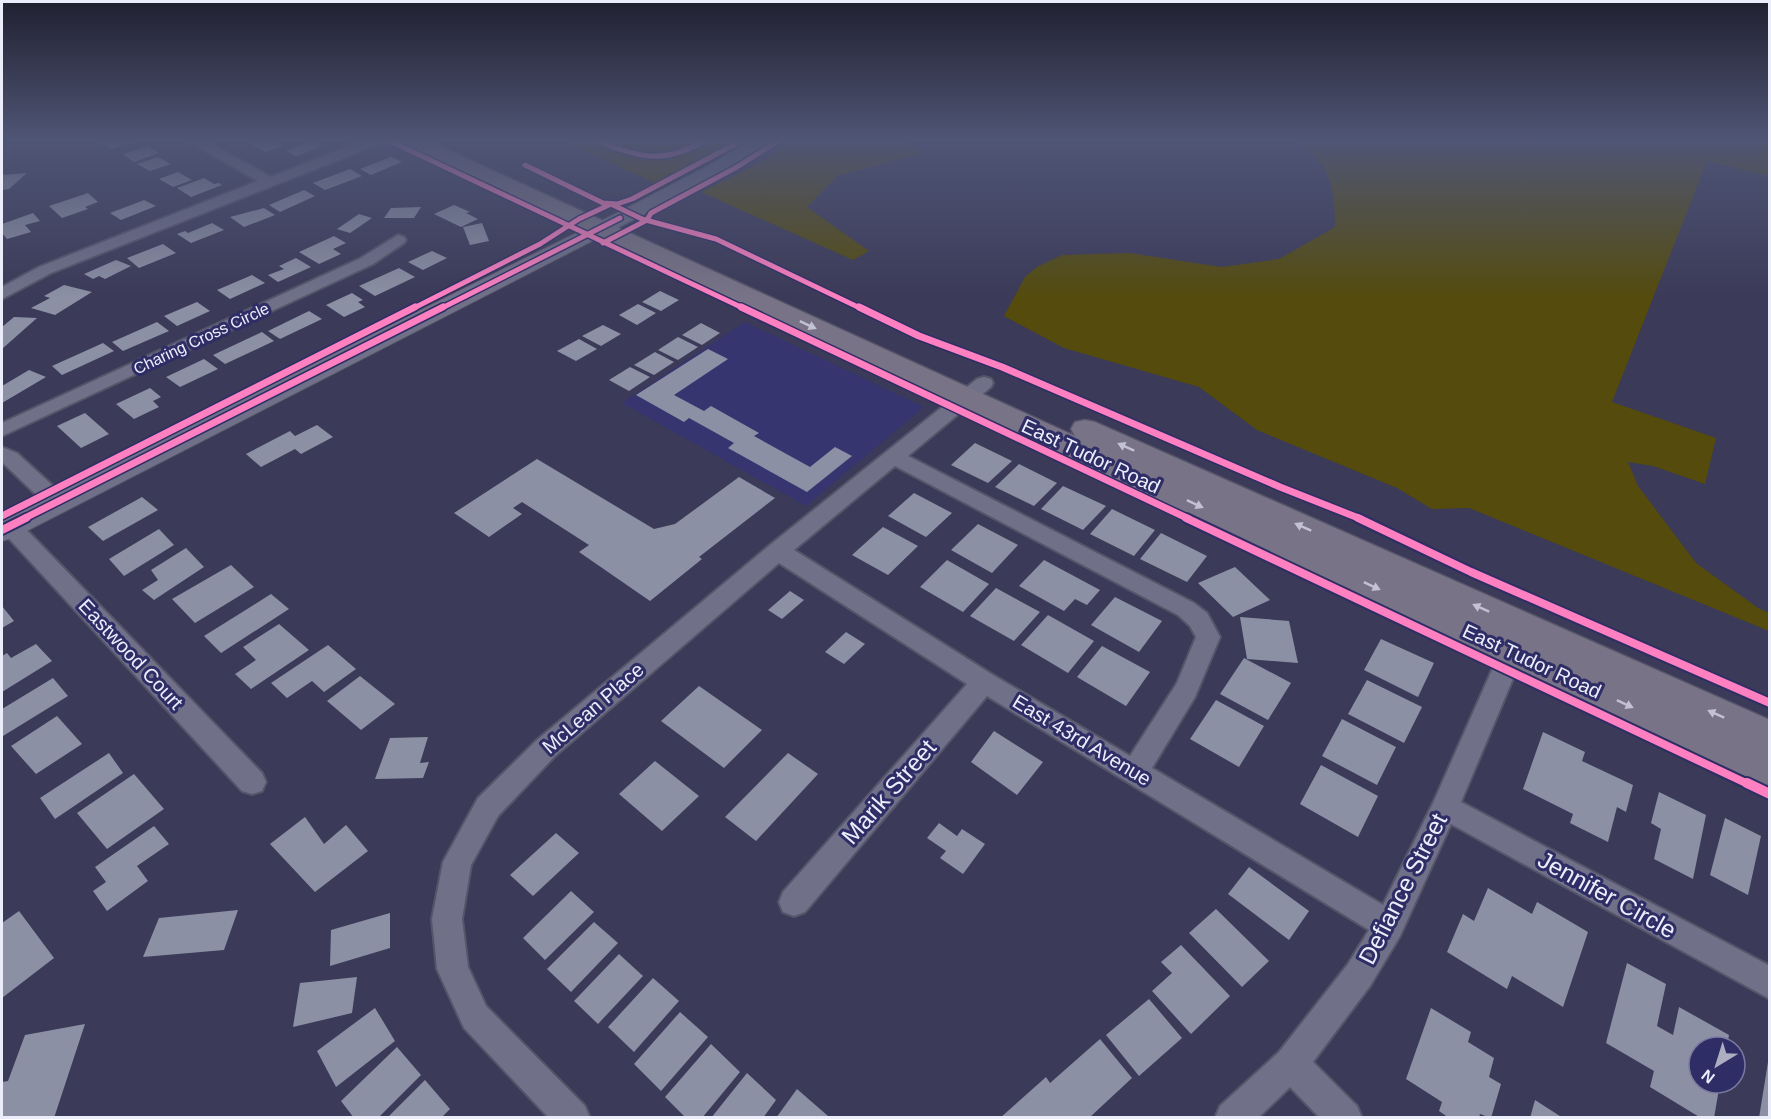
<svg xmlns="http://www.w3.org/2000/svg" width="1771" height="1119" font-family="Arial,sans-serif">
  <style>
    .built { fill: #373570 }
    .green { fill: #544b0d }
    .building { fill: #8c90a4 }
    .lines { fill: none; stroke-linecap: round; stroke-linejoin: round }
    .street-casing { stroke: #555469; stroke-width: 4 }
    .secondary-casing { stroke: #555469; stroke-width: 2 }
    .primary-casing { stroke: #555469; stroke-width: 3 }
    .street { fill: #707189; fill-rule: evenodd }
    .secondary { fill: #707189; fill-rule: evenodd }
    .primary { fill: #787386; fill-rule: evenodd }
    .cycleway-far3-casing { stroke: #2e2d65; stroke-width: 8 }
    .cycleway-far2-casing { stroke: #2e2d65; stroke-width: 10 }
    .cycleway-far1-casing { stroke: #2e2d65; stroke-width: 12 }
    .cycleway-casing { stroke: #2e2d65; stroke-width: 14 }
    .cycleway-far3 { stroke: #ff80c0; stroke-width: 5 }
    .cycleway-far2 { stroke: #ff80c0; stroke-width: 7 }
    .cycleway-far1 { stroke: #ff80c0; stroke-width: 8 }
    .cycleway { stroke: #ff80c0; stroke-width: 10 }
    .oneway { fill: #c3c2d2 }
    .labels { text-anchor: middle; stroke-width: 6; stroke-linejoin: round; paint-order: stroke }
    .far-street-label { font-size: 16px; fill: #ebedfb; stroke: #2e2d65 }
    .street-label { font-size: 20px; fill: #ebedfb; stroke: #2e2d65 }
    .near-street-label { font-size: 24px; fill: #ebedfb; stroke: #2e2d65 }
  </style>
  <rect width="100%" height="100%" fill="#3b3a58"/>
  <polygon class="built" points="745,322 924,407 806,506 622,403"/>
  <g class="green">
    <polygon points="562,141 742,141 691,169 655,183"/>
    <polygon points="792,141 901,141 923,153 837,176 807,207 869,251 853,260 701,192 758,164"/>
    <path d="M1299 141H1769V176L1707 161 1612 402 1716 438 1705 484 1653 466 1628 462 1638 486 1696 563 1758 608 1769 613V631L1469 508 1432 509 1397 488 1257 430 1199 387 1064 348 1004 316 1025 277 1037 267 1062 255 1129 253 1222 267 1279 259 1335 227C1335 186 1331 169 1299 141Z"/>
  </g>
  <g class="building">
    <polygon points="104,141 127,141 130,143 112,149 100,142"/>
    <polygon points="260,141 276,141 283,146 265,152 251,144"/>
    <polygon points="312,141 323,146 296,156 286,151"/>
    <polygon points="148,146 159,153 134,162 123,154"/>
    <polygon points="158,157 171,164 150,171 137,164"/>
    <polygon points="391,157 402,162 371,175 360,169"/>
    <polygon points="350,169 362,176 325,190 313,183"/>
    <polygon points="178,172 192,180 173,187 159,179"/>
    <polygon points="27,173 9,189 2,190 2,175"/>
    <polygon points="204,178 214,184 219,183 222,185 191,197 177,188"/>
    <polygon points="304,190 315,196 280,212 269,205"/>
    <polygon points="88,193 98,202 85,207 88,209 62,218 49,206"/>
    <polygon points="144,200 156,206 121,220 110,213"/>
    <polygon points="454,205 470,212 466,213 478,219 461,227 434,214"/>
    <polygon points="421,207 414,218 384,218 391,208"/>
    <polygon points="264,208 275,215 244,227 230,217"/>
    <polygon points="33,213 40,221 25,225 31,232 7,239 2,233 2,224"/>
    <polygon points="359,214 372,218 350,233 337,229"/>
    <polygon points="212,223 224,230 191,243 177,234 185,231 188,233"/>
    <polygon points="482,223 489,241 470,245 463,227"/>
    <polygon points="334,236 346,243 333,249 341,254 319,264 299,252"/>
    <polygon points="163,244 176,253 139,268 127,258"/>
    <polygon points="432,251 447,258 423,270 408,262"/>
    <polygon points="296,258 311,267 278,282 268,275 284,269 279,266"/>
    <polygon points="116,260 131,266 105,279 99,276 93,279 84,274"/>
    <polygon points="399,268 415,277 375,296 359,286"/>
    <polygon points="252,275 265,283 230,299 217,290"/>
    <polygon points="64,285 92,292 55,315 31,308 50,298 44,296"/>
    <polygon points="660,291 679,300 661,311 642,302"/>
    <polygon points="352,293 363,300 358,302 365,307 344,317 326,305"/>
    <polygon points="197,302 210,311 177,326 164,316"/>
    <polygon points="638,304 656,313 637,325 619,315"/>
    <polygon points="309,311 322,319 280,339 268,331"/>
    <polygon points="14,317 37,318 2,349 2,327"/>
    <polygon points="157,322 169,331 123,351 112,342"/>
    <polygon points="701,323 720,333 702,345 682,335"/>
    <polygon points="603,325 621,334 601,346 582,336"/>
    <polygon points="262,332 274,341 225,364 213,355"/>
    <polygon points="678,337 698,347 678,360 658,350"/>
    <polygon points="579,339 597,349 576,361 557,351"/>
    <polygon points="103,343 114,351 62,375 52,366"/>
    <polygon points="708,349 728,359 674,395 704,411 711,406 759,433 754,436 810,467 835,447 852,456 807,492 728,448 734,443 689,418 684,422 636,395"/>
    <polygon points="655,352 674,362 654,375 634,365"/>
    <polygon points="204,359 218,369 180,387 166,377"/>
    <polygon points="630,367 650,377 629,391 609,380"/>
    <polygon points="29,370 46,377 2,403 2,386"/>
    <polygon points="150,388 161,397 153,401 159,407 134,419 116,404"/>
    <polygon points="85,413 109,434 81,448 57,426"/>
    <polygon points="317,425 333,437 301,454 295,449 261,467 246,454 290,431 295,436"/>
    <polygon points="975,443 1012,461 988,483 951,465"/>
    <polygon points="537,459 654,529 675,524 739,477 775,498 699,557 702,559 650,601 579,552 589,545 522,502 513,508 522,514 489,537 454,513"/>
    <polygon points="1019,464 1057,483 1034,506 995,487"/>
    <polygon points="1063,486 1106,506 1083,530 1041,509"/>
    <polygon points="914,493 952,513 926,537 888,516"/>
    <polygon points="142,497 158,510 103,541 88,527"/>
    <polygon points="1112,509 1155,530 1134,556 1090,534"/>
    <polygon points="978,524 1018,545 992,573 951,550"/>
    <polygon points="883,527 918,546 888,575 852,555"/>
    <polygon points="159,529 174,545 124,576 109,559"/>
    <polygon points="1161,533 1207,556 1187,582 1140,559"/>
    <polygon points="186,548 204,567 154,600 142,590 158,580 151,570"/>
    <polygon points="947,560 989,584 963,612 920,587"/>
    <polygon points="1044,560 1100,590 1087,605 1075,599 1064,611 1019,586"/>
    <polygon points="231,565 254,587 195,623 172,599"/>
    <polygon points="1235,567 1270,600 1233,617 1198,583"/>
    <polygon points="996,588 1040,612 1014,641 970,616"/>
    <polygon points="790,591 804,600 782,619 768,610"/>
    <polygon points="271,594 289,609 221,653 204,636"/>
    <polygon points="1115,597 1162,621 1139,652 1091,625"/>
    <polygon points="2,606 14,621 2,628"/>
    <polygon points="1048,615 1094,641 1068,673 1021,645"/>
    <polygon points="1240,617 1289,621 1298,663 1247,659"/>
    <polygon points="279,624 309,650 251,689 235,674 256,660 243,647"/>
    <polygon points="846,632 865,644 844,664 825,652"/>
    <polygon points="1381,639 1434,663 1418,697 1364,670"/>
    <polygon points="36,644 52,661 2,692 2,656 7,653 11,658"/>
    <polygon points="328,645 356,669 324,692 312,681 287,698 271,683"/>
    <polygon points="1102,646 1150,672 1126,706 1077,677"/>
    <polygon points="1244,658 1291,683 1268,720 1220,694"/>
    <polygon points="360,676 395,704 361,730 327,701"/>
    <polygon points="53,678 68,696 3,736 2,709"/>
    <polygon points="1367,680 1422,707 1404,743 1348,714"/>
    <polygon points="699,686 762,730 724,768 661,721"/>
    <polygon points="1216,700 1264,726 1239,767 1190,739"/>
    <polygon points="57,716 82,744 36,774 11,746"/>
    <polygon points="1342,719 1396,747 1377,785 1322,756"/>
    <polygon points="994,731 1043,762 1017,795 971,762"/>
    <polygon points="1543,732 1585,752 1582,761 1633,785 1626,812 1617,807 1608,842 1570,823 1573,814 1523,789"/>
    <polygon points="428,737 420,763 429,762 423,778 375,779 390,738"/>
    <polygon points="109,753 123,773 55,819 40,798"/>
    <polygon points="788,753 818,774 756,841 725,817"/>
    <polygon points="655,761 699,796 662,831 619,794"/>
    <polygon points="1321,765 1378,796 1358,837 1300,804"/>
    <polygon points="134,774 164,809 107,849 77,813"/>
    <polygon points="1659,792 1706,815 1693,879 1654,859 1661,829 1651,823"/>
    <polygon points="305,817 324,844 346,825 368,851 315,892 270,844"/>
    <polygon points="1725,818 1761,836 1748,895 1710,875"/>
    <polygon points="939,823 957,836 962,829 985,844 963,874 940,858 946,851 927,838"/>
    <polygon points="154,826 169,844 137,866 148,881 107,911 93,891 106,882 95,867"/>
    <polygon points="556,833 579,853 533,896 510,875"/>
    <polygon points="1249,867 1309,911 1289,940 1228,894"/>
    <polygon points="1488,888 1532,914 1537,902 1588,932 1563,1007 1512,976 1507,989 1447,952 1463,914 1474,921"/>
    <polygon points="571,891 594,912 545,960 523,938"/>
    <polygon points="1216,909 1269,961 1242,987 1189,933"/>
    <polygon points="238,910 224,950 143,957 159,918"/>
    <polygon points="19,911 54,958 2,998 2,923"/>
    <polygon points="390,913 390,948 330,966 331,930"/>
    <polygon points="594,922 618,943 571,992 547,969"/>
    <polygon points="1181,945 1230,996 1191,1034 1152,991 1172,973 1161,962"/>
    <polygon points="619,954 643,976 598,1024 574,1001"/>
    <polygon points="1627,963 1666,984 1657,1026 1673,1035 1679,1007 1729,1035 1727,1047 1699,1047 1699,1083 1720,1083 1714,1118 1701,1118 1650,1087 1654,1071 1606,1043"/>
    <polygon points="357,977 352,1013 293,1027 300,983"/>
    <polygon points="653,978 679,1001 634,1052 608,1027"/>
    <polygon points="1149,999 1182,1038 1139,1076 1106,1035"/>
    <polygon points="375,1008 395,1041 336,1087 317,1051"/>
    <polygon points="1431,1008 1471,1032 1468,1042 1494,1058 1489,1077 1501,1084 1491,1118 1480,1114 1479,1118 1449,1118 1439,1111 1442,1102 1406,1079"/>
    <polygon points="680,1012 708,1037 661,1091 634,1064"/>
    <polygon points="85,1024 54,1118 2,1118 2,1082 8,1081 25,1035"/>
    <polygon points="1100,1039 1132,1078 1089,1118 1000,1118 1046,1077 1050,1083"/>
    <polygon points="711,1044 740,1072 702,1118 686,1118 665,1097"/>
    <polygon points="397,1047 421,1075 378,1118 354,1118 341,1101"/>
    <polygon points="1768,1062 1770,1118 1759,1118"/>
    <polygon points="747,1073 776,1100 763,1118 711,1118"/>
    <polygon points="425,1080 450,1109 441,1118 387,1118"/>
    <polygon points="797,1089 828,1116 827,1118 776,1118"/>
    <polygon points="1535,1100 1563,1118 1530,1118"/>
  </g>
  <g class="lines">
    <g class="street-casing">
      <g id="street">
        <polygon points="188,141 205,141 271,177 362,141 381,141 379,144 51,273 2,299 2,287 39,267 258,181"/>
        <polygon points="398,235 404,237 406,240 404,243 373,264 2,436 2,423 361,258"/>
        <path d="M984 377 991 379 993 383 991 387 908 456 1194 603 1207 613 1220 637 1195 697 1152 768 1383 905 1434 801 1507 636 1510 629 1519 627 1528 629 1531 636 1461 802 1770 966V999L1451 824 1400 936 1370 986 1313 1062 1357 1106 1362 1118H1320L1290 1087 1258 1118H1215L1220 1106 1279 1052 1348 964 1369 930 987 696 805 912 794 916 783 912 779 902 783 892 967 684 779 563 555 756 498 816 471 865 462 919 468 967 486 1006 585 1106 590 1118H549L464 1028 437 969 432 919 443 862 478 798 537 740 770 545 977 379ZM895 466 1178 615 1190 626 1196 637 1177 683 1130 756 993 675 794 550Z"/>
        <polygon points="2,447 17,453 64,496 67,501 64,506 56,508 48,506 2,462"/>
        <polygon points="10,518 18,521 262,773 266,782 262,791 252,794 242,791 2,531 2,522"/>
      </g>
    </g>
    <g class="secondary-casing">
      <polygon id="secondary" points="750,141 774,141 771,145 722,174 637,218 13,538 2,541 2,517 623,210 708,166"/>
    </g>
    <g class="primary-casing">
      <polygon id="primary" points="402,141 428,141 1075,436 1071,429 1075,422 1085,420 1095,422 1770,720 1770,788 405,145"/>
    </g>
    <use href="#street" class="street"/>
    <use href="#secondary" class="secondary"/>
    <use href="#primary" class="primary"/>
    <g class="cycleway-far3-casing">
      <g id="cycleway-far3">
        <polyline points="390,141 745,309"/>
        <path d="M598 141C638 158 665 164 704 141"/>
        <polyline points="525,165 603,203 617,204 632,199 741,141"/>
        <polyline points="603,243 647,220 651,213 737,167 778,141"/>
        <polyline points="412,309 540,244 579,219 611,204 642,219 716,239 862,309"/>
        <polyline points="440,309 620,218"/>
      </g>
    </g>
    <g class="cycleway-far2-casing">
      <g id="cycleway-far2">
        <polyline points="741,307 1189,519"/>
        <polyline points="859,307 919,336 1002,367 1280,487 1361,519"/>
        <polyline points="2,516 415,307"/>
        <polyline points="23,519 443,307"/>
      </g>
    </g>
    <g class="cycleway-far1-casing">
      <g id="cycleway-far1">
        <polyline points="1186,518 1750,785"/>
        <polyline points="1358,518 1471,572 1770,703"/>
        <polyline points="2,530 26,518"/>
      </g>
    </g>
    <g class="cycleway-casing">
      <polyline id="cycleway" points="1747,783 1770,794"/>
    </g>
    <use href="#cycleway-far3" class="cycleway-far3"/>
    <use href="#cycleway-far2" class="cycleway-far2"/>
    <use href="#cycleway-far1" class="cycleway-far1"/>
    <use href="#cycleway" class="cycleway"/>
  </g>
  <defs><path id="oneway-solid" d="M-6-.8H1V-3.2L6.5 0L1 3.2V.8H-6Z" transform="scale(1.5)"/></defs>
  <g class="oneway">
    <use href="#oneway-solid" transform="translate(808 325) rotate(25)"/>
    <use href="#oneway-solid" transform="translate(1126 447) rotate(-156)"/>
    <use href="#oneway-solid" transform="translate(1195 504) rotate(25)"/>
    <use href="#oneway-solid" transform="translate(1303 527) rotate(-156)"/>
    <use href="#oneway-solid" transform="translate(1372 586) rotate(25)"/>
    <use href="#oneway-solid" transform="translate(1481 608) rotate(-156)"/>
    <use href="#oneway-solid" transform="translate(1625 704) rotate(25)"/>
    <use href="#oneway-solid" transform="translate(1716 714) rotate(-156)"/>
  </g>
  <linearGradient id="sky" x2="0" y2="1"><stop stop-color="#202030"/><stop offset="0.47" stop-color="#4f5575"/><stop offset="1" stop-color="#4f5575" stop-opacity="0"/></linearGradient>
  <rect width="1771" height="298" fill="url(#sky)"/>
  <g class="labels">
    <g class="far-street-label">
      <text transform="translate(201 338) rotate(-25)" y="6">Charing Cross Circle</text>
    </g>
    <g class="street-label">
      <text transform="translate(1091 456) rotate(25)" y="7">East Tudor Road</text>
      <text transform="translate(131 654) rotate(47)" y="7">Eastwood Court</text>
      <text transform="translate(1532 661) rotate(25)" y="7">East Tudor Road</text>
      <text transform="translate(593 708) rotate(-41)" y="7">McLean Place</text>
      <text transform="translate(1082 740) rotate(31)" y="7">East 43rd Avenue</text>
    </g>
    <g class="near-street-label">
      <text transform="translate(889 792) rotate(-49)" y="8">Marik Street</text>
      <text transform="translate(1403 889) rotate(-63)" y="8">Defiance Street</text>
      <text transform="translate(1607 895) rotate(29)" y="8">Jennifer Circle</text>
    </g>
  </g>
  <rect width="1771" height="1119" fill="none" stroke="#ebedfb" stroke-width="6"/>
  <g transform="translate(1717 1065) rotate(218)"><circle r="28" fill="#2e2d65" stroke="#7a7aa1" stroke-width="1.5"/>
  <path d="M0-4.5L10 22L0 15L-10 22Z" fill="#adaec2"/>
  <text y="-9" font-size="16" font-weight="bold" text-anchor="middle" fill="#ebedfb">N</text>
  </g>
</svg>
